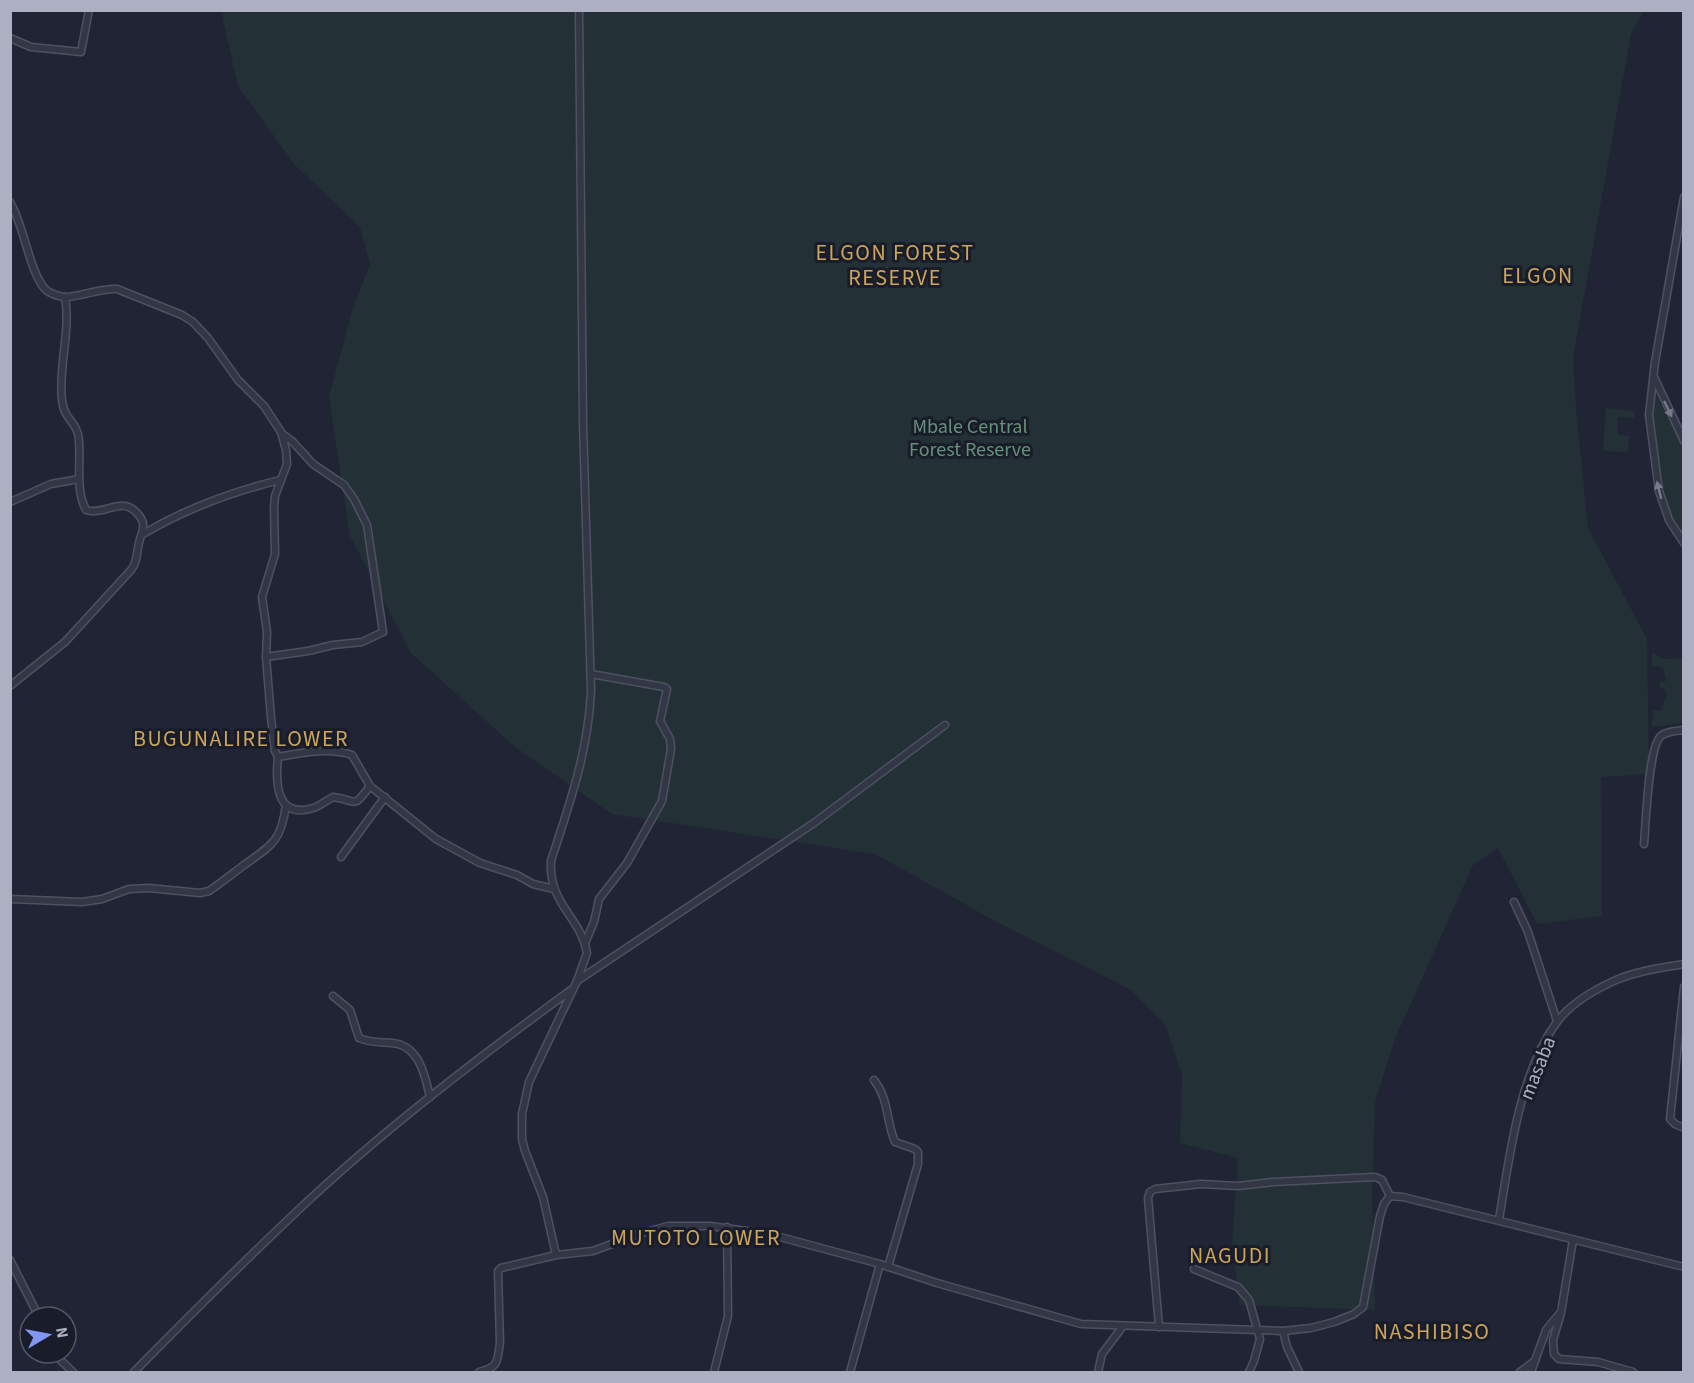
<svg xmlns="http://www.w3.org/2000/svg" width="1694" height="1383" font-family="'Source Sans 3',sans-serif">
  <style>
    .green { fill: #233136 }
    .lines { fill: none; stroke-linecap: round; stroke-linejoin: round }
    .minor-casing { stroke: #4d5160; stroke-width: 9 }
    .minor { stroke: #333745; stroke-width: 6 }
    .oneway { fill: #767a8a }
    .labels { text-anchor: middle; stroke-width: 6; stroke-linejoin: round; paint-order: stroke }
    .park-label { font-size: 20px; fill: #669179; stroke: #191c29 }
    .street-label { font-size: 20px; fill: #adb0c2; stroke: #191c29 }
    .quarter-label { font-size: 22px; letter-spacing: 1.5px; fill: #cda55d; stroke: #191c29 }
  </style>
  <rect width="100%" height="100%" fill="#202434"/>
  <g class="green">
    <polygon points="223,11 1644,11 1631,34 1573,358 1576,408 1588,528 1647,639 1649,774 1601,777 1602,916 1537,924 1498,848 1473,865 1395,1039 1375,1102 1372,1192 1375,1310 1240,1305 1232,1244 1238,1158 1180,1143 1182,1075 1165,1024 1131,990 995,921 875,854 612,814 515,747 411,653 350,536 329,397 352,311 370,264 360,227 294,164 238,86 223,20"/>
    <polygon points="1654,391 1683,449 1683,538 1661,492 1653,418"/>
    <polygon points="1606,408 1634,411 1634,418 1618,417 1617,432 1619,435 1629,436 1628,452 1603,451"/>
    <polygon points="1652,652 1663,659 1683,658 1683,723 1652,727 1653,710 1660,711 1667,694 1664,688 1660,688 1660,682 1666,681 1663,668 1652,666"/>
  </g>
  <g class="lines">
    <g class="minor-casing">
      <g id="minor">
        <path d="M579 10 583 423 591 691C588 753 570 802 551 861 548 904 581 917 587 953L577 981 529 1082 522 1114V1139L525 1151 543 1197 556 1255 593 1251 636 1235 668 1226H710L769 1234 880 1264 937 1283 1081 1324 1283 1331 1311 1328 1334 1322 1354 1314 1363 1307 1380 1216 1384 1204 1390 1196 1403 1197 1684 1267"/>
        <polyline points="10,38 31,47 81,52 89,10"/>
        <polyline points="1684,197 1655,362 1649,415 1659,491 1669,520 1684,543"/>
        <path d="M10 202C24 225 29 271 45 289 50 294 60 297 67 297 84 296 100 288 117 289L182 315 193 322 208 338 238 380 264 406 281 432 286 450 287 464 275 496 274 508 275 554 262 597 267 632 266 657 271 718 275 751 278 757C301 753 329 747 352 755L370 786 436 839 480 863 517 875 533 884 554 889"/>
        <polyline points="1654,377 1684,441"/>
        <polyline points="10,502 51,484 79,479"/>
        <path d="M143 534C187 508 231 492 280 480"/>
        <polyline points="266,657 308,651 333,645 362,642 383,632 367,525 354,499 344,485 313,464 292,441 282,434"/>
        <path d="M10 686 65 642 131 570C138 561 136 554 139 543 142 530 148 524 136 512 121 496 104 516 86 510 75 489 81 464 79 441 78 421 64 421 62 400 58 367 71 332 65 297"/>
        <path d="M278 757C275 786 277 821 316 807 323 804 327 800 333 797 358 800 352 810 370 786"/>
        <path d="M1644 844C1646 824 1648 747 1661 736 1667 731 1676 731 1684 730"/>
        <polyline points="341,857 385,797"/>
        <path d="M10 899 82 902 102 899 129 889 149 888 200 893 209 891C221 883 232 874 244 865 272 845 281 842 286 805"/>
        <polyline points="1514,902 1528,932 1557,1021"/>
        <polyline points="585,943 594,922 599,899 627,863 662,801 671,749 670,739 660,721 667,689 664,687 591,674"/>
        <polyline points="577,981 814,823 945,725"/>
        <polyline points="1684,987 1670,1119 1675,1124 1684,1128"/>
        <path d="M333 996 350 1010 359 1038C370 1043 380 1042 392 1043 419 1045 425 1075 430 1097"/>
        <path d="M874 1080C889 1099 886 1121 895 1142L915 1149 918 1152V1164L888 1267"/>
        <path d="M1499 1220C1509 1159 1519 1073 1557 1022 1570 1004 1596 989 1616 980 1637 971 1661 968 1684 964"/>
        <polyline points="1573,1240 1561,1313 1553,1340 1554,1354 1559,1359 1598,1362 1633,1372"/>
        <polyline points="10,1260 39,1317"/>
        <polyline points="1194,1269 1238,1287 1249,1300 1260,1339 1254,1361 1249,1372"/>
        <polyline points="1159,1327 1148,1198 1150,1192 1155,1189 1201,1184 1238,1186 1273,1182 1375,1177 1382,1180 1390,1196"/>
        <polyline points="1283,1331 1287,1347 1299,1372"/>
        <polyline points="53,1353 73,1372"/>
        <path d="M134 1372C191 1314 249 1256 309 1200 391 1124 481 1056 571 990"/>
        <path d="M479 1372C499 1367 497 1362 500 1343L498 1271 501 1268 556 1255"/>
        <polyline points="714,1372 728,1316 727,1227"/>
        <polyline points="850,1372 880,1264"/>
        <polyline points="1098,1372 1102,1354 1123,1326"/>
        <polyline points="1520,1372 1535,1361"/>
        <polyline points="1531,1372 1546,1330 1560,1313"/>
      </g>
    </g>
    <use href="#minor" class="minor"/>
  </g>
  <defs><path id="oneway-solid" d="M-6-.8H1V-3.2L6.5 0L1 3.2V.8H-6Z" transform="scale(1.5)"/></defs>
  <g class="oneway">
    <use href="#oneway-solid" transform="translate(1668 409) rotate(64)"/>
    <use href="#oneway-solid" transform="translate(1659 490) rotate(-104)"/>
  </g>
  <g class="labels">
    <g class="park-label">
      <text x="970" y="433">Mbale Central<tspan x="970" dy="23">Forest Reserve</tspan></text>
    </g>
    <g class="street-label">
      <text transform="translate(1537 1068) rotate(-68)" y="7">masaba</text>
    </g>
    <g class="quarter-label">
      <text x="895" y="260">ELGON FOREST<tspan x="895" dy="25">RESERVE</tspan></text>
      <text x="1538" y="283">ELGON</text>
      <text x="241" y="746">BUGUNALIRE LOWER</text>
      <text x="696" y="1245">MUTOTO LOWER</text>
      <text x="1230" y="1263">NAGUDI</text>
      <text x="1432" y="1339">NASHIBISO</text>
    </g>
  </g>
  <rect width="1694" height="1383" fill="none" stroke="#adb0c2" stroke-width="24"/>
  <g transform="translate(48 1335) rotate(80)"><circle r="28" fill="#191c29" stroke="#545766" stroke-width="1.5"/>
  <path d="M0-4.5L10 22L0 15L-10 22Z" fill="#8295f2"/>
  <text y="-9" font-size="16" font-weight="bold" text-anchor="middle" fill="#adb0c2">N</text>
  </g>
</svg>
